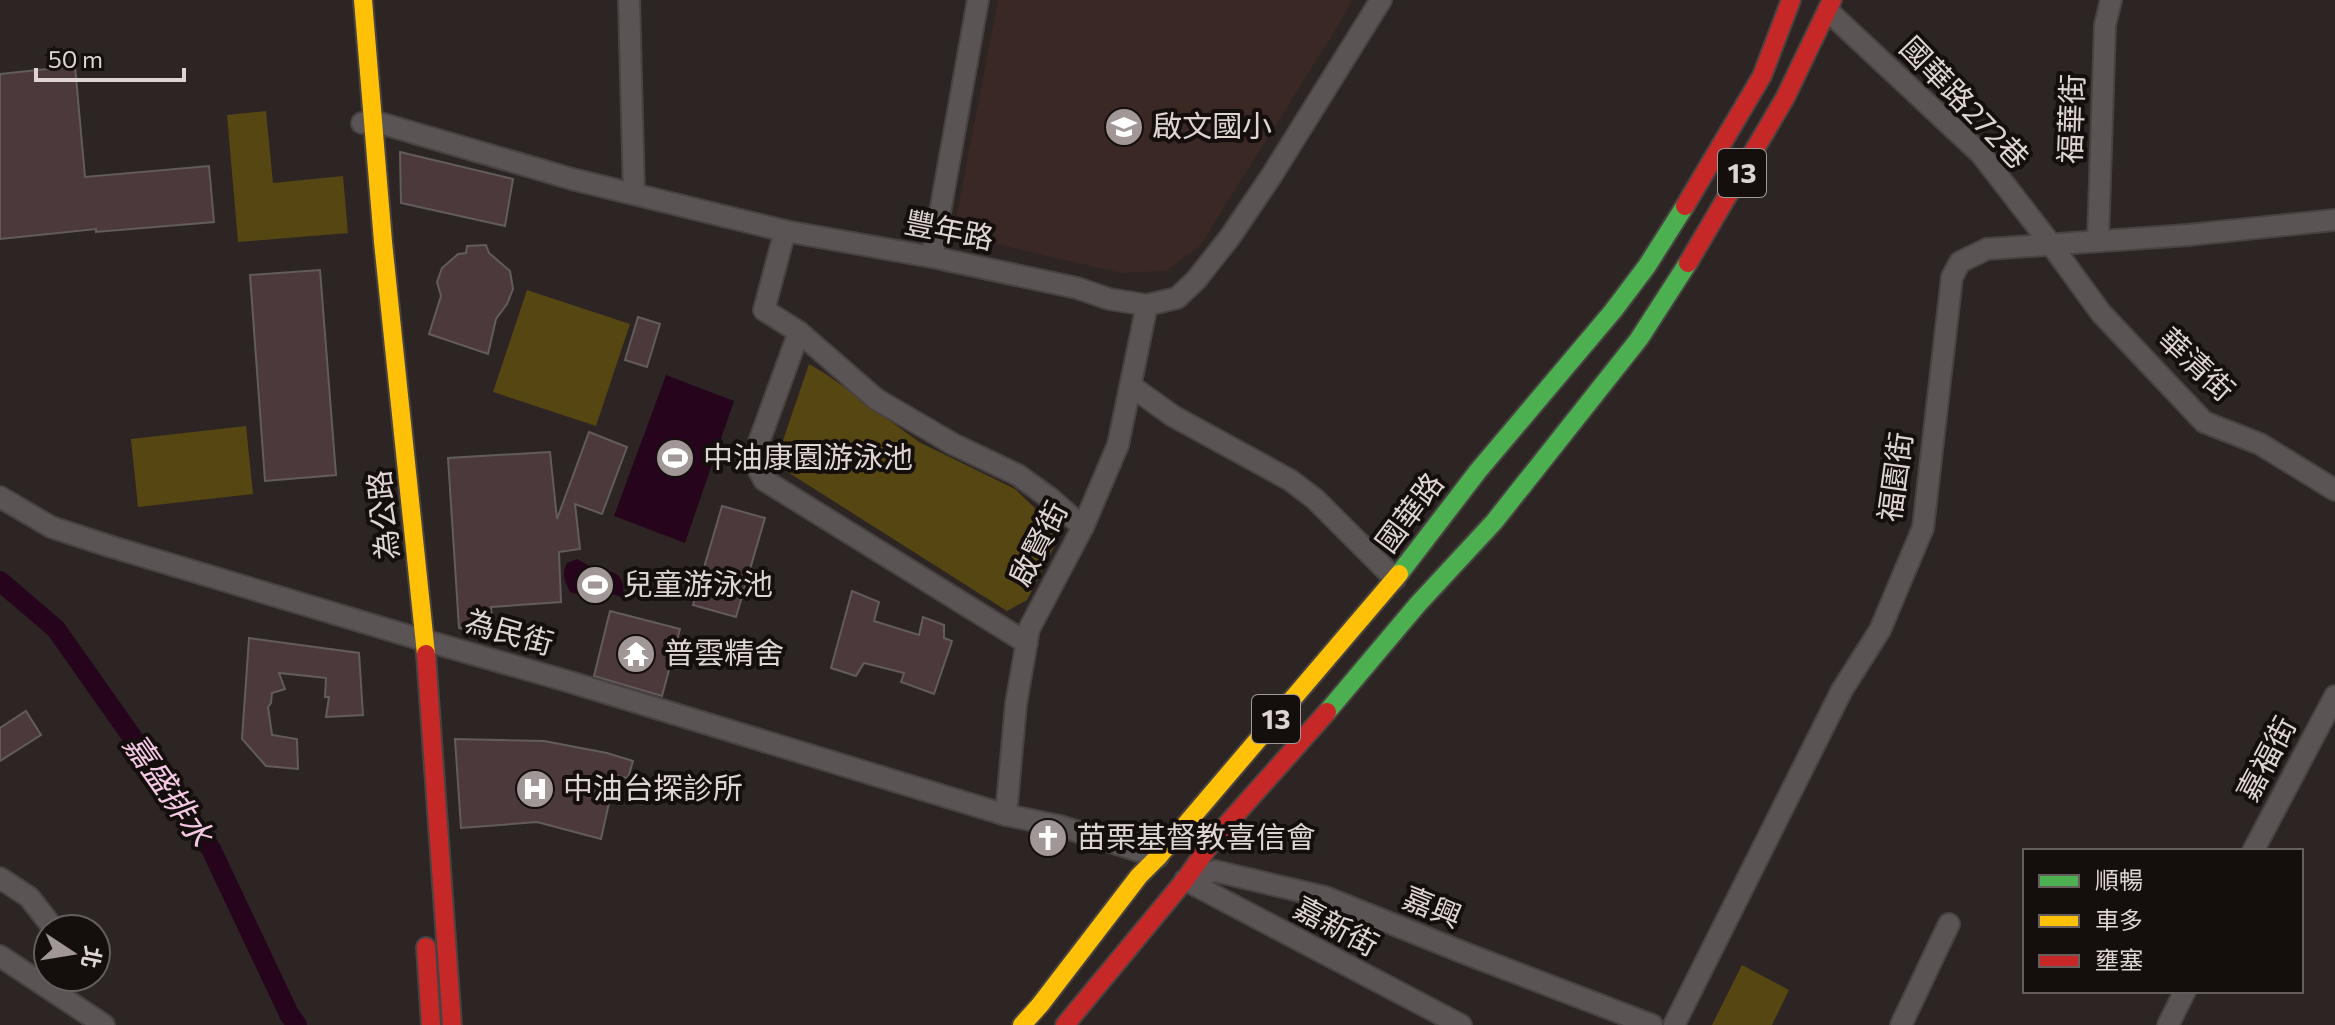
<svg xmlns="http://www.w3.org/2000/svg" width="2335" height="1025" font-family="Commissioner,'Noto Sans TC',sans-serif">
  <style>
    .built { fill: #392823 }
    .green { fill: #564611 }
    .water { fill: #26051c }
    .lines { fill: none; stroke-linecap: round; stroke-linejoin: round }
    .canal { stroke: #26051c; stroke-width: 20 }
    .building { fill: #4c393c; stroke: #625c5c; stroke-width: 2 }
    .street-casing { stroke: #484241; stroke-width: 24 }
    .fast-casing { stroke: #484241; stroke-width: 22 }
    .slow-casing { stroke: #484241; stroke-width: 22 }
    .jam-casing { stroke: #484241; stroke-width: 22 }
    .street { stroke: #5a5554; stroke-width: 20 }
    .fast { stroke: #4caf50; stroke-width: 18 }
    .slow { stroke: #ffc107; stroke-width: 18 }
    .jam { stroke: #c62828; stroke-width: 18 }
    .labels { text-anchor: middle; stroke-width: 8; stroke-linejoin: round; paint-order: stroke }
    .shield { fill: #140e0d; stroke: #a19998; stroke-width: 2 }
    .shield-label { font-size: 28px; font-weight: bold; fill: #ded5d3 }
    .street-label { font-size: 30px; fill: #ded5d3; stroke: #140e0d }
    .poi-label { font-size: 30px; fill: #ded5d3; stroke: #140e0d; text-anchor: start }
    .water-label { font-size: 32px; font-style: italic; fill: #f4c8e4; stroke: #140e0d }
  </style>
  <rect width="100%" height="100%" fill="#2c2524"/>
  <polygon class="built" points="998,0 1352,0 1341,21 1199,247 1166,271 1121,273 953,234"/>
  <g class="green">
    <polygon points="266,111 273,183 343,176 348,233 238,242 227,115"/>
    <polygon points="527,290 630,324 596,426 493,392"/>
    <polygon points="809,364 826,374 919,442 1015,489 1061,533 1027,600 1007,611 775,464"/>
    <polygon points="246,426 253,494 138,507 131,439"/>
    <polygon points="1742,965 1789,990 1772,1025 1712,1025"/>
  </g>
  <g class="water">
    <polygon points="666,375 734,401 685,543 614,516"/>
    <path d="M577 559 600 572C616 567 628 582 622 597L604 592 601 600C594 600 594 597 588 595 582 593 576 595 570 592 565 581 561 574 567 563Z"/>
  </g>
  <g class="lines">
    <polyline class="canal" points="0,581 56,629 211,849 289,1014 297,1025"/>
  </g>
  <g class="building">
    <polygon points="75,66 85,177 209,166 214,222 96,232 96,229 0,239 0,74"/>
    <polygon points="400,152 513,179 505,226 401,203"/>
    <polygon points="486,245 489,253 510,271 513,289 507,304 496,319 488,354 429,334 441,296 437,282 442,268 458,254 466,253 467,246"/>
    <polygon points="320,270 336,475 265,481 250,275"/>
    <polygon points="638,317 660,324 647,367 625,360"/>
    <polygon points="589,432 627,447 602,514 575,504 580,549 559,552 561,602 491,607 493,636 459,628 448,458 550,452 557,519"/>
    <polygon points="722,506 765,518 736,617 693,605"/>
    <polygon points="852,591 879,602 874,621 919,635 923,617 944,625 944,638 952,641 934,694 901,682 904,673 864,663 856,676 831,668"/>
    <polygon points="610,611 680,629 662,696 594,676"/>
    <polygon points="249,638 359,653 363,715 326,717 329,697 325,697 326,678 279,673 285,689 272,693 271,703 268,707 272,735 297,739 298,769 266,766 242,739"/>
    <polygon points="26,711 41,735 0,761 0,728"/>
    <polygon points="455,739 544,741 607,753 633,761 628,778 615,776 601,839 537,822 461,828"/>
  </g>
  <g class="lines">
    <g class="street-casing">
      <g id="street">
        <polyline points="629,0 634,194"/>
        <polyline points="1828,11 1981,154 2050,243 2101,313 2204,422 2260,444 2335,490"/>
        <polyline points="362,123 373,121 572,179 785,231 932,257 1077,288 1109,299 1147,305 1177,298 1196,280 1230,237 1272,175 1381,0"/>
        <polyline points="785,231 764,310 799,332 876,399 953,444 1018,475 1051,499 1083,527"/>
        <polyline points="2098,240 2105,25 2111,0"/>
        <polyline points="932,257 978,0"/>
        <polyline points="799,332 760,439 754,462 764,480 1027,643"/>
        <polyline points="1131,386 1173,416 1290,480 1315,499 1395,579"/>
        <polyline points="0,497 51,527 109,546 406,635 567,681 1006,815 1060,826 1158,857"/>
        <polyline points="1006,815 1016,704 1029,629 1083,527 1118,445 1147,305"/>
        <polyline points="2253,851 2335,696"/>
        <polyline points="0,878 29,897 54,929"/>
        <polyline points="1185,880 1215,871 1325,897 1467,954 1652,1025"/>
        <polyline points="1185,880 1461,1025"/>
        <polyline points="0,956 104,1025"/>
        <polyline points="1674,1025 1842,690 1880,630 1923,528 1952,277 1960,262 1987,249 2188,235 2335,220"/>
        <polyline points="1901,1025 1949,924"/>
        <polyline points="2168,1025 2185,991"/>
      </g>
    </g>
    <g class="fast-casing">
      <g id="fast">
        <polyline points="1399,574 1478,471 1613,311 1647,266 1685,206"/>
        <polyline points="1327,712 1418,604 1494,522 1639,339 1688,263"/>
      </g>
    </g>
    <g class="slow-casing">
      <g id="slow">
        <polyline points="363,0 383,242 426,654"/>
        <polyline points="1022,1025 1040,1005 1139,876 1158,857 1399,574"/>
      </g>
    </g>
    <g class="jam-casing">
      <g id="jam">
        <polyline points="1685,206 1762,76 1791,0"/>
        <polyline points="1688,263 1785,98 1832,0"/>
        <polyline points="426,654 452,1025"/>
        <polyline points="426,947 431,1025"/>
        <polyline points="1065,1025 1185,880 1214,839 1327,712"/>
      </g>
    </g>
    <use href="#street" class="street"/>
    <use href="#fast" class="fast"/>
    <use href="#slow" class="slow"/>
    <use href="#jam" class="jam"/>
  </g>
  <defs>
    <g id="school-disc" transform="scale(2)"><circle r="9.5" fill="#a09796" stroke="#140e0d"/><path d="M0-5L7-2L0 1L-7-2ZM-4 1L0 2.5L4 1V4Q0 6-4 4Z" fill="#fff"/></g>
    <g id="stadium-disc" transform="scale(2)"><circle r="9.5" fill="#a09796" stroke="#140e0d"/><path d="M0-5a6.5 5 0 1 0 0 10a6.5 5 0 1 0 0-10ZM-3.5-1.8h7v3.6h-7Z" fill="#fff"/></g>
    <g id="temple-disc" transform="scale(2)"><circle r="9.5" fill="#a09796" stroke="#140e0d"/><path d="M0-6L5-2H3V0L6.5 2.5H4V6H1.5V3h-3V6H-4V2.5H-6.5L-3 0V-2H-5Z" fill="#fff"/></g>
    <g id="hospital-disc" transform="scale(2)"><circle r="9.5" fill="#a09796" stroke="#140e0d"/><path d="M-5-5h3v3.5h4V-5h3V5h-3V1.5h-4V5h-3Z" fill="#fff"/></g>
    <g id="church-disc" transform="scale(2)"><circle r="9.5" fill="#a09796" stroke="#140e0d"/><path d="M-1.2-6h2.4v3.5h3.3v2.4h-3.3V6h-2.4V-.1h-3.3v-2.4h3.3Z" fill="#fff"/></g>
  </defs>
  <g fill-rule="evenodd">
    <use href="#school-disc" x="1124" y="127"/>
    <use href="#stadium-disc" x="675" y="458"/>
    <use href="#stadium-disc" x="595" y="585"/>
    <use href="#temple-disc" x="636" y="654"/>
    <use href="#hospital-disc" x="535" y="789"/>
    <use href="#church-disc" x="1048" y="838"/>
  </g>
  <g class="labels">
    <g class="shield">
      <rect x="1718" y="149" width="48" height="48" rx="6"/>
      <rect x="1252" y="695" width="48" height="48" rx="6"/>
    </g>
    <g class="shield-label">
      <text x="1742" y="183">13</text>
      <text x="1276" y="729">13</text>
    </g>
    <g class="street-label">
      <text transform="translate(1964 103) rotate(46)" y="10">國華路272巷</text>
      <text transform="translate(2072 119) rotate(-88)" y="10">福華街</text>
      <text transform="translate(949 231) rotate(11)" y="10">豐年路</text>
      <text transform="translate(2196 365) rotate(43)" y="10">華清街</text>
      <text transform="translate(1896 477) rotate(-82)" y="10">福園街</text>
      <text transform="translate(1410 513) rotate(-53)" y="10">國華路</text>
      <text transform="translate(384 515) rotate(-96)" y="10">為公路</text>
      <text transform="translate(1039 544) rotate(-63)" y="10">啟賢街</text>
      <text transform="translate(509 633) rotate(16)" y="10">為民街</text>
      <text transform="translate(2267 759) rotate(-62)" y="10">嘉福街</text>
      <text transform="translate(1432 908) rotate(22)" y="10">嘉興</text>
      <text transform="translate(1336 927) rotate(28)" y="10">嘉新街</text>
    </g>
    <g class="poi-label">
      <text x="1152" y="137">啟文國小</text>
      <text x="703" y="468">中油康園游泳池</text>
      <text x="623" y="595">兒童游泳池</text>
      <text x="664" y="664">普雲精舍</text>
      <text x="563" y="799">中油台探診所</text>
      <text x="1076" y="848">苗栗基督教喜信會</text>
    </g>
    <g class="water-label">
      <text transform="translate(168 790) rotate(55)" y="11">嘉盛排水</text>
    </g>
  </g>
  <rect x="2023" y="849" width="280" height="144" fill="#140e0d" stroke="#655e5c" stroke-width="2"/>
  <rect x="2039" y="875" width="40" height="12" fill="#4caf50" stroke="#655e5c" stroke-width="2"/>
  <text x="2095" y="889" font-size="24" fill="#ded5d3">順暢</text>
  <rect x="2039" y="915" width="40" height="12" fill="#ffc107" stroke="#655e5c" stroke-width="2"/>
  <text x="2095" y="929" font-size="24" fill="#ded5d3">車多</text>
  <rect x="2039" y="955" width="40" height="12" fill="#c62828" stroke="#655e5c" stroke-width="2"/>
  <text x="2095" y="969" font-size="24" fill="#ded5d3">壅塞</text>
  <g transform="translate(72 953) rotate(102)"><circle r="38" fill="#140e0d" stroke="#655e5c" stroke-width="2"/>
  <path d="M0-6L14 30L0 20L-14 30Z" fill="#a09796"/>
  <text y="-12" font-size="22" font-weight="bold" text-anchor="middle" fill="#ded5d3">北</text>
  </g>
  <path d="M36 68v12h148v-12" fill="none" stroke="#ded5d3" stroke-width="4"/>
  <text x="48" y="68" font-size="24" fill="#ded5d3" stroke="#140e0d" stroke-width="6" paint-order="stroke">50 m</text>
</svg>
